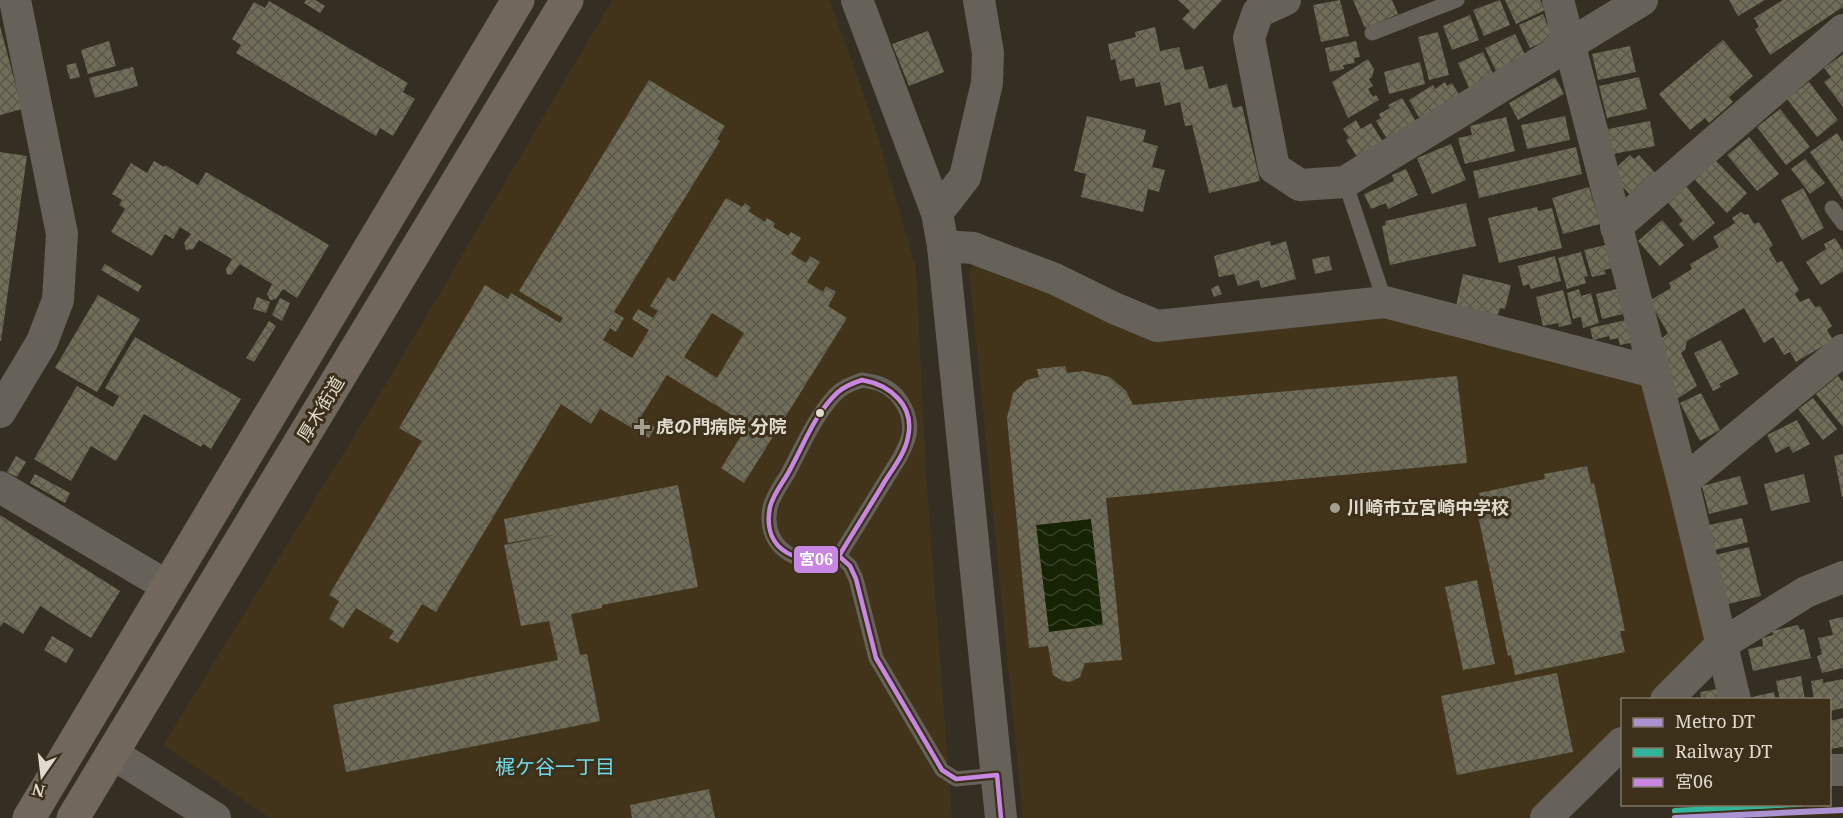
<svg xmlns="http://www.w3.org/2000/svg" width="1843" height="818" font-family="'Noto Serif','Noto Sans JP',serif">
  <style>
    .built { fill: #42341b }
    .water { fill: url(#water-waves) }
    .building { fill: url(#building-cross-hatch); fill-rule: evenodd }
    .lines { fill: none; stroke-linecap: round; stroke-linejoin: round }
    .service { stroke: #666159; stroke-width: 15 }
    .minor { stroke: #666159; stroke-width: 32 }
    .trunk { stroke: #71675c; stroke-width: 33 }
    .bus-1-casing { stroke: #3c301b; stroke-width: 9 }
    .bus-1 { stroke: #c787e3; stroke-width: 4.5 }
    .rail-1-casing { stroke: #3c301b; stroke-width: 10 }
    .rail-1 { stroke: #33b59b; stroke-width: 6 }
    .metro-1-casing { stroke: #3c301b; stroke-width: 10 }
    .metro-1 { stroke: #ab93d1; stroke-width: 6 }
    .bus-dot { fill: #e1dace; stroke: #3c301b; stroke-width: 2 }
    .poi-dot { fill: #a49e92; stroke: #3c301b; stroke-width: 2 }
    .labels { text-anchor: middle; stroke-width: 6; stroke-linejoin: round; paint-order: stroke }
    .street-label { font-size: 18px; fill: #e1dace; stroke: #3c301b }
    .poi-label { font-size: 18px; font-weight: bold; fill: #e1dace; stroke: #3c301b; text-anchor: start }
    .neighbourhood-label { font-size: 20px; fill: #6fdae5; stroke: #3c301b }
    .line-badge { stroke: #3c301b; stroke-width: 2 }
    .badge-label { font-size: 16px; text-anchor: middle; font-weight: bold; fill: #fff }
  </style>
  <defs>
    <pattern id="water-waves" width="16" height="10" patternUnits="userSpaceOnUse" patternTransform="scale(1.5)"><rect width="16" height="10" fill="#162404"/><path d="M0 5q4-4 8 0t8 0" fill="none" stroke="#384327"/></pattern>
    <pattern id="building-cross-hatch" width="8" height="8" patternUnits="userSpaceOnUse" patternTransform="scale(1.5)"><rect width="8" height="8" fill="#706d59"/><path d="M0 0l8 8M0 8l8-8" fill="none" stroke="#5a574c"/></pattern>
  </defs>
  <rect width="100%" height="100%" fill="#342e23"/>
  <g class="built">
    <polygon points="612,0 830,0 875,127 916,268 926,473 952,818 270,818 163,745 388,381"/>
    <polygon points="978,262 1159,336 1387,314 1642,376 1712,639 1646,699 1622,700 1622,721 1528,818 1023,818 969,270"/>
  </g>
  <polygon class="water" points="1091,519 1103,625 1049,632 1036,525"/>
  <g class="building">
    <polygon points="306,0 315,0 325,6 320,13 304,3"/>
    <polygon points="1178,0 1222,0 1194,30 1182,19 1190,11"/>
    <polygon points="1340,0 1349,36 1321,42 1313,5"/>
    <polygon points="1353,0 1392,0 1398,14 1365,28"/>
    <polygon points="1500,0 1510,25 1484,36 1473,10"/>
    <polygon points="1505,0 1540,0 1545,10 1516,24"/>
    <polygon points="1729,0 1765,0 1738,16"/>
    <polygon points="1783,0 1843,0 1843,7 1770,55 1755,29 1759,27 1754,18"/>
    <polygon points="269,1 408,83 403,92 415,99 393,136 380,128 376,136 236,53 241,45 232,39 254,2 265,8"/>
    <polygon points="1543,14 1553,37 1530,48 1519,25"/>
    <polygon points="1470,15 1479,40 1452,50 1443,26"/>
    <polygon points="0,26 22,109 0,115"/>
    <polygon points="1155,27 1160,51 1179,47 1185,70 1203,66 1209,89 1227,84 1233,108 1242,106 1260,181 1209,193 1192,125 1185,126 1180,102 1165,106 1160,82 1136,87 1134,78 1120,81 1115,59 1111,60 1108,44 1136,37 1135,32"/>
    <polygon points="928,31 944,72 909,86 892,44"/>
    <polygon points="1438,32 1449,75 1429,80 1418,37"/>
    <polygon points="1515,34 1526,57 1496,71 1485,48"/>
    <polygon points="1723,40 1753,76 1729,97 1733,102 1709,123 1705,118 1690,130 1659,94"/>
    <polygon points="109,41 116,66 88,74 81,50"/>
    <polygon points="1356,41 1360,57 1354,58 1355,63 1343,65 1344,69 1330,72 1325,48"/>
    <polygon points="1630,46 1636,72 1598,80 1592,54"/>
    <polygon points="1483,52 1494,76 1470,90 1458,63"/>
    <polygon points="1843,54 1843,107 1824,82 1831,77 1824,68"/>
    <polygon points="1368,59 1374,69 1372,77 1369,79 1373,86 1368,89 1373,97 1376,95 1379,100 1348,118 1332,82"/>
    <polygon points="1420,62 1425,84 1389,94 1384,72"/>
    <polygon points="76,63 80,77 70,79 66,65"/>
    <polygon points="133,67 138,86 95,98 89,78"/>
    <polygon points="1555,77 1564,94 1518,120 1509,103"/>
    <polygon points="1639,77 1647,109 1607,118 1599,86"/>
    <path d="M649 80 725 126 717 139 720 141 614 312 624 318 616 332 610 328 603 340 632 358 649 330 632 319 638 309 653 318 658 311 650 306 668 277 674 282 726 198 742 207 745 203 751 208 748 211 765 222 767 218 775 223 773 227 788 236 791 232 801 238 791 254 806 263 810 256 820 262 807 282 823 292 826 286 836 292 828 306 847 318 744 483 721 468 748 425 667 375 640 418 655 427 649 438 600 409 591 424 561 404 436 612 422 604 398 643 389 638 394 631 356 608 343 628 329 619 339 601 329 595 422 441 399 428 485 285 508 299 511 293 560 323 563 318 519 291ZM712 313 744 333 717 378 684 357Z"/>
    <polygon points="1445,82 1447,86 1452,83 1460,96 1420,119 1409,100 1433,85 1435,89"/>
    <polygon points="1809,82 1838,120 1817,137 1787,99"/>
    <polygon points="1402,98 1417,123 1387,139 1376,121 1381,118 1379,114 1390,108 1388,105"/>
    <polygon points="1780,109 1810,147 1786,165 1757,127"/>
    <polygon points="1087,116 1146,130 1143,142 1158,146 1152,167 1165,170 1159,192 1148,189 1143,212 1081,197 1086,174 1074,171"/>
    <polygon points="1565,116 1570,140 1527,149 1521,125"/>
    <polygon points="1506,117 1515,151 1465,164 1458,138 1472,135 1470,126"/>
    <polygon points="1356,120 1361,129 1371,123 1383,142 1358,158 1346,140 1349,138 1343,129"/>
    <polygon points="1650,121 1655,146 1613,154 1608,129"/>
    <polygon points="1837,133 1843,142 1843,200 1810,152"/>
    <polygon points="1749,137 1779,174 1757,191 1727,155"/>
    <polygon points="1451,144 1466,180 1432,194 1417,158"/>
    <polygon points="1576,147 1582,174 1479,198 1473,171"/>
    <polygon points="0,152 27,156 1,341 0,341"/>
    <polygon points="1630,155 1634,159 1639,155 1657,175 1632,197 1610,173"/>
    <polygon points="1805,159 1825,183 1810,194 1791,169"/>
    <polygon points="1715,160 1747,193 1727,213 1695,180"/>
    <polygon points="154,161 164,167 165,165 198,185 206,172 329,245 297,298 283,289 276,299 270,300 267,294 272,284 240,264 231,275 227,274 226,269 232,259 199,240 193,249 186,250 184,243 191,234 180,227 173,239 165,234 152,256 111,232 125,209 119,205 122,200 112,194 131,163 147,173"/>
    <polygon points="1406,169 1418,195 1388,209 1386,203 1371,209 1364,194 1394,181 1392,175"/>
    <polygon points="1685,185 1715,223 1693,241 1679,224 1683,221 1666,200"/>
    <polygon points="1589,187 1600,224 1563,234 1552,198"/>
    <polygon points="1803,188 1824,228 1802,240 1781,200"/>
    <polygon points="1466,203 1476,246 1390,265 1382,226 1386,225 1385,221"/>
    <polygon points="1537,207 1538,211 1552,208 1562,248 1499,263 1488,218"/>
    <polygon points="1741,212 1745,215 1748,214 1754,224 1759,222 1773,245 1769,249 1777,263 1782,261 1799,290 1795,294 1800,302 1809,298 1815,307 1820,306 1832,326 1827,330 1833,340 1796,362 1790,352 1784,355 1773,337 1764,343 1744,308 1687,341 1685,350 1681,353 1697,386 1677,399 1661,339 1668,333 1649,301 1671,288 1669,283 1692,269 1690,264 1719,247 1713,237 1735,223 1732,218"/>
    <polygon points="1662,220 1684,245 1660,266 1638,241"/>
    <polygon points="1835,238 1843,251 1843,271 1821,285 1806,262 1826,249 1824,244"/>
    <polygon points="1270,241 1271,246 1286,241 1296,279 1261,288 1259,280 1238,286 1234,274 1219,277 1214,256"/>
    <polygon points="1606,245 1612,268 1604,270 1606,274 1592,277 1584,250"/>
    <polygon points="1581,252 1588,276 1584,277 1586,283 1567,289 1558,258"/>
    <polygon points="1329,256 1332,270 1315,274 1312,259"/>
    <polygon points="1555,256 1561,281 1531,289 1529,284 1523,286 1518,266"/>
    <polygon points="105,264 142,286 138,292 101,270"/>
    <polygon points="1463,274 1511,285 1505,309 1500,308 1498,315 1456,306"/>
    <polygon points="1218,285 1222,294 1214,297 1211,289"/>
    <polygon points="1579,289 1581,296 1591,293 1599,323 1583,328 1581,317 1573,319 1567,293"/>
    <polygon points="1617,289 1623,314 1602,319 1596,294"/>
    <polygon points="1563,290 1572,324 1559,327 1558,323 1543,326 1536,297"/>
    <polygon points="98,295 140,319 97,392 55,368"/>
    <polygon points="257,297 270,302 266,313 253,309"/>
    <polygon points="280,298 290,303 282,321 272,315"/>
    <polygon points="1626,320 1631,343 1620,345 1618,338 1610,340 1609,336 1593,340 1590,328"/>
    <polygon points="269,321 276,326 254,362 246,358"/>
    <polygon points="135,337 241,399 211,449 203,444 201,447 144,414 116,461 91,446 71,481 34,459 77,386 113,407 119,396 105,388"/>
    <polygon points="1721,340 1739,374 1719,384 1721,387 1713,391 1694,353"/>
    <path d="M1065 366 1067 373 1083 371 1110 377 1126 391 1133 405 1457 376 1467 461 1466 463 1106 498 1122 660 1085 663 1080 677 1070 682 1063 681 1053 675 1048 646 1029 648 1007 418 1013 393 1027 380 1039 377 1037 369ZM1091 519 1103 625 1049 632 1036 525Z"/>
    <polygon points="1838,376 1843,382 1843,427 1816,394"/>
    <polygon points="1701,393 1720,430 1700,441 1680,403"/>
    <polygon points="1813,398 1837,429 1823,440 1798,409"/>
    <polygon points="1797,420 1810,444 1793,453 1789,446 1776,453 1767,435"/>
    <polygon points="1843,454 1843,497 1842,497 1834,456"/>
    <polygon points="16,456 26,462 17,477 7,472"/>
    <polygon points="1587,466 1591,484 1594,483 1625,631 1620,631 1625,652 1515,675 1511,655 1508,656 1476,506 1481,506 1479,493 1545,479 1544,474"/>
    <polygon points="35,474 70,493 65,503 30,483"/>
    <polygon points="1804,474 1810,502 1771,511 1764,484"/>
    <polygon points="1740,476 1748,504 1709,514 1702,486"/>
    <polygon points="678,485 698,587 602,605 602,608 571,614 580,655 587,654 600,721 346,772 333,705 558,660 549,621 521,626 504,545 559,534 508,543 504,519"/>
    <polygon points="0,515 120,591 91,638 40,606 23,634 4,622 0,627"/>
    <polygon points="1742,518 1748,542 1715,550 1709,525"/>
    <polygon points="1749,547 1761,596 1728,604 1715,555"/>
    <polygon points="1477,580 1495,664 1463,670 1445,587"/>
    <polygon points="1843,617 1843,668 1822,673 1817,656 1822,654 1818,638 1833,635 1829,620"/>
    <polygon points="1798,625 1800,630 1804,629 1811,658 1753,671 1748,649 1763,646 1762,638 1773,635 1772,631"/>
    <polygon points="52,636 74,649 66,663 44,650"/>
    <polygon points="1557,673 1573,752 1457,775 1441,696"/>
    <polygon points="1801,676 1805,700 1780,700 1776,681"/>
    <polygon points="1823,679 1823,683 1843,679 1843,708 1830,711 1830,700 1814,700 1811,681"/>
    <polygon points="1718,689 1720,700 1695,700 1701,697 1700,692"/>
    <polygon points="1774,692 1776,700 1744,700 1744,699"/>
    <polygon points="1843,718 1843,747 1830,749 1830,721"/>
    <polygon points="709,789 715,818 632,818 630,805"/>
  </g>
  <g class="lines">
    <g class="service">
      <polyline points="1372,33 1457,0"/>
      <polyline points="1345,182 1385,302"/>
      <polyline points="1832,208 1843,223"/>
      <path d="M862 380C868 381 875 382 880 384 902 393 914 418 908 439 906 445 903 451 900 457L839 556C803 571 762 550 770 508 772 497 781 485 787 475 801 449 814 418 834 396 842 387 851 384 862 380Z"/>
      <polyline points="839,556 850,566 856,579 876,658 942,770 956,779 997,775"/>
    </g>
    <g class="minor">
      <polyline points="857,0 937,213 943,246 1001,818"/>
      <polyline points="1285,0 1258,12 1249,38 1274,168 1300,185 1345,182 1642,0"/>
      <polyline points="1558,0 1683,482 1735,700"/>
      <polyline points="937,213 965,177 987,83 988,53 979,0"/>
      <polyline points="1616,227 1843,30"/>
      <polyline points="943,246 973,248 1055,279 1114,308 1157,326 1385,302 1654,372"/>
      <polyline points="0,412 42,342 58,300 62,234 15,0"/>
      <polyline points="1683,482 1843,350"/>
      <polyline points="0,487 167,586"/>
      <polyline points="1666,700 1722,644 1806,592 1843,577"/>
      <polyline points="113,754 215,818"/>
      <polyline points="1830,770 1843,770"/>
      <polyline points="1546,818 1622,743"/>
    </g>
    <g class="trunk">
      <polyline points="29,818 518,0"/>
      <polyline points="73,818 567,0"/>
    </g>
    <g class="bus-1-casing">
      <g id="bus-1">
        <path d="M862 380C890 385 915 405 908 437 905 453 894 467 885 481 870 506 854 531 839 556 802 567 761 553 770 507 773 495 781 485 787 475 803 447 814 414 838 392 845 386 853 383 862 380Z"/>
        <polyline points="839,556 850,566 856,579 876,658 942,770 956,779 997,775 1001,818"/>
      </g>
    </g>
    <use href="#bus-1" class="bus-1"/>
    <g class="rail-1-casing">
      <polyline id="rail-1" points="1675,811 1801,804"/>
    </g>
    <use href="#rail-1" class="rail-1"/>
    <g class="metro-1-casing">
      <polyline id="metro-1" points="1675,818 1843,810"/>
    </g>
    <use href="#metro-1" class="metro-1"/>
  </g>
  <circle class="bus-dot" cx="820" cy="413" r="5"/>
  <g class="poi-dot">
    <path d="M639 418h6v6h6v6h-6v6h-6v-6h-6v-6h6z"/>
    <circle cx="1335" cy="508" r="6"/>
  </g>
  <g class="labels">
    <g class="street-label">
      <text transform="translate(321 409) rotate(-59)" y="6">厚木街道</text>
    </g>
    <g class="poi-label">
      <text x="656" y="433">虎の門病院 分院</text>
      <text x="1347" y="514">川崎市立宮崎中学校</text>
    </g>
    <g class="neighbourhood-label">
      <text x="555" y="774">梶ケ谷一丁目</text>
    </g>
  </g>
  <rect class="line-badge" x="793" y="545" width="46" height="29" rx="6" fill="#c787e3"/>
  <g class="badge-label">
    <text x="816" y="565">宮06</text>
  </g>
  <rect x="1621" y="698" width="210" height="108" fill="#3c301b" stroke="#7e7463" stroke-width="1.5"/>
  <rect x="1633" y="718" width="30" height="9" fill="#ab93d1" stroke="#7e7463" stroke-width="1.5"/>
  <text x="1675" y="728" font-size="18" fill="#e1dace">Metro DT</text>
  <rect x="1633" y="748" width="30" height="9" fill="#33b59b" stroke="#7e7463" stroke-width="1.5"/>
  <text x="1675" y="758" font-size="18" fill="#e1dace">Railway DT</text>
  <rect x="1633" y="778" width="30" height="9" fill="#c787e3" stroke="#7e7463" stroke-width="1.5"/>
  <text x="1675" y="788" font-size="18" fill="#e1dace">宮06</text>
  <g transform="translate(42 776) rotate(194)" stroke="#3c301b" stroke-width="4.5" paint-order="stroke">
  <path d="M0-4.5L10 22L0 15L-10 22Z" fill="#e1dace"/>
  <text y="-9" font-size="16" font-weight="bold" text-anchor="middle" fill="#e1dace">N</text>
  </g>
</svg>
